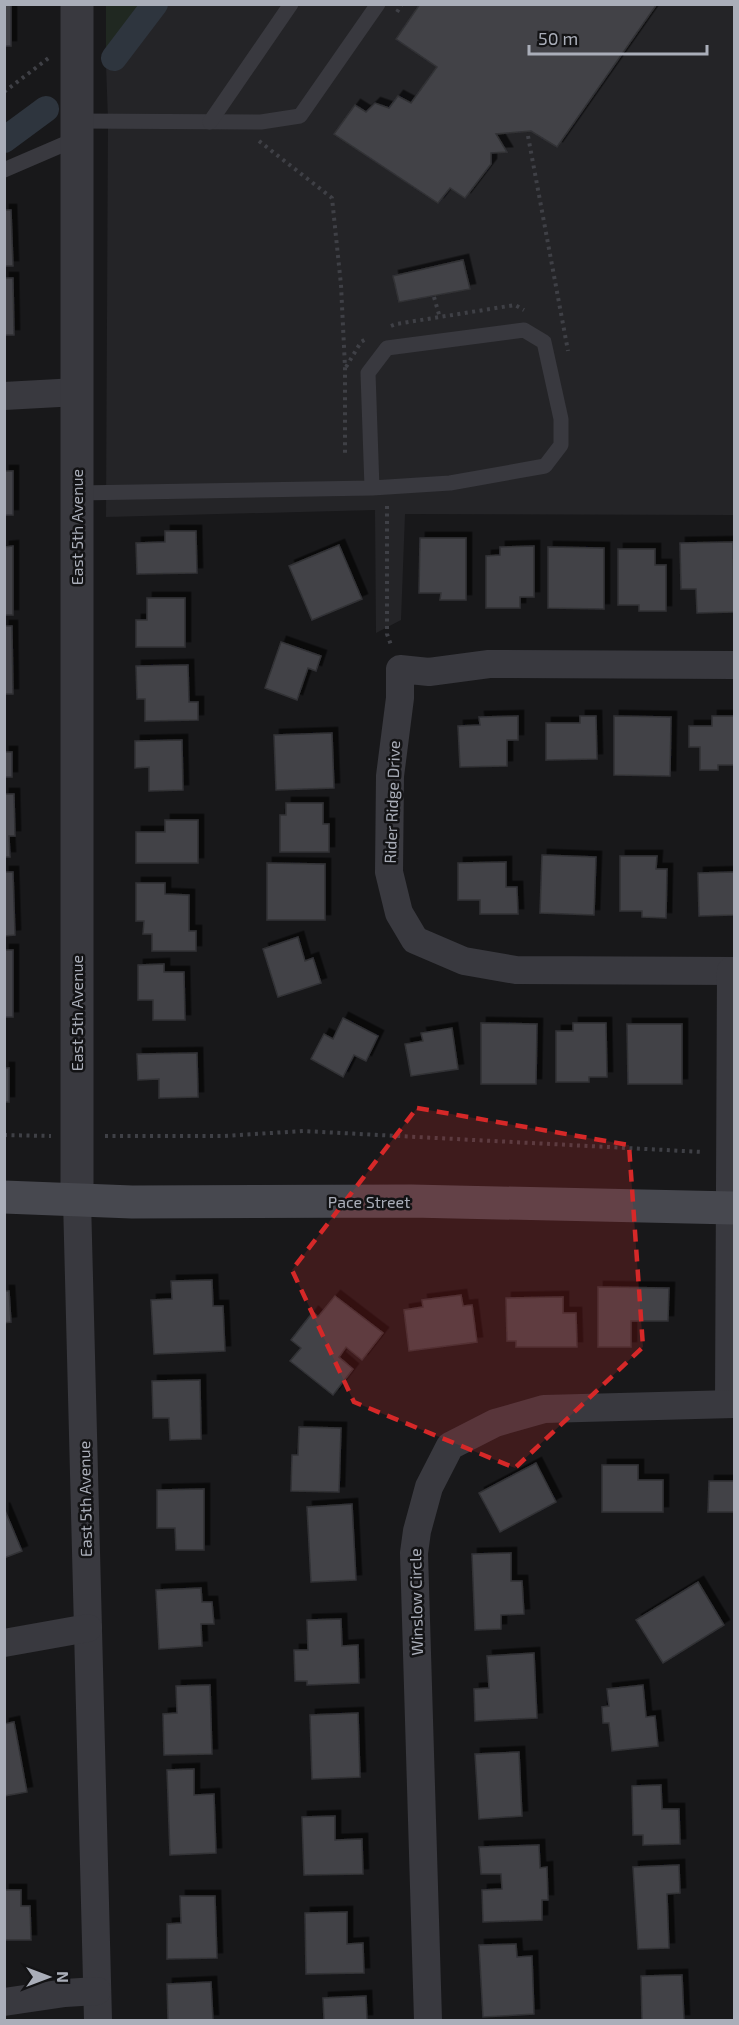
<svg xmlns="http://www.w3.org/2000/svg" width="739" height="2025" font-family="'Exo 2',sans-serif">
  <style>
    .built { fill: #242427 }
    .green { fill: #202821 }
    .lines { fill: none; stroke-linecap: round; stroke-linejoin: round }
    .canal { stroke: #2e353e; stroke-width: 26 }
    .building { fill: #424347; stroke: #323236; stroke-width: 1.5; filter: url(#shadow) }
    .path { stroke: #3f4046; stroke-width: 4; stroke-dasharray: 3 4.5; stroke-linecap: butt }
    .service { stroke: #39393f; stroke-width: 15 }
    .minor { stroke: #39393f; stroke-width: 28 }
    .tertiary { stroke: #39393f; stroke-width: 33 }
    .secondary { stroke: #47484f; stroke-width: 33 }
    .marked { fill: #d62828; fill-opacity: 0.2; stroke: #d62828; stroke-width: 4.5; stroke-dasharray: 12 8; stroke-linejoin: round }
    .labels { text-anchor: middle; stroke-width: 5; stroke-linejoin: round; paint-order: stroke }
    .street-label { font-size: 16px; fill: #aaaeb9; stroke: #131315 }
  </style>
  <defs>
    <filter id="shadow"><feDropShadow dx="5.5" dy="-5.5" stdDeviation="0" flood-color="#0009"/></filter>
  </defs>
  <rect width="100%" height="100%" fill="#18181a"/>
  <polygon class="built" points="152,5 734,5 734,515 405,514 401,620 376,633 375,510 106,517 108,120 106,64"/>
  <polygon class="green" points="106,5 152,5 106,64"/>
  <g class="lines">
    <g class="canal">
      <polyline points="114,58 155,4"/>
      <polyline points="4,140 46,109"/>
    </g>
  </g>
  <g class="building">
    <rect x="4" y="4" width="7" height="42"/>
    <polygon points="420,4 657,4 557,147 531,131 496,134 507,152 491,153 491,164 465,198 450,188 438,203 334,134 355,105 366,112 375,103 389,108 398,96 411,103 437,67 396,39"/>
    <polygon points="4,210 11,210 13,266 4,266"/>
    <polygon points="463,260 470,289 399,302 393,276"/>
    <polygon points="4,278 13,278 14,335 4,335"/>
    <rect x="4" y="471" width="9" height="44"/>
    <polygon points="165,531 196,531 197,573 137,574 136,543 165,542"/>
    <polygon points="420,538 466,538 466,600 440,600 441,593 419,593"/>
    <polygon points="733,542 734,612 697,613 696,589 681,589 680,543"/>
    <polygon points="339,545 362,599 312,620 289,566"/>
    <polygon points="13,546 13,615 4,615 4,547"/>
    <polygon points="534,546 534,597 520,597 520,608 486,608 486,556 500,555 500,547"/>
    <polygon points="548,547 604,548 604,609 548,608"/>
    <polygon points="618,549 655,549 655,565 666,565 666,611 639,611 639,605 618,605"/>
    <polygon points="147,598 185,598 185,647 136,647 136,620 147,620"/>
    <polygon points="4,626 12,626 13,694 4,694"/>
    <polygon points="281,642 321,656 316,671 308,668 297,700 265,688"/>
    <polygon points="188,665 189,702 198,702 198,720 145,721 145,699 137,699 136,666"/>
    <polygon points="518,716 518,740 507,740 507,766 460,767 458,726 480,725 479,717"/>
    <polygon points="580,716 596,716 597,759 546,760 546,723 580,723"/>
    <polygon points="614,716 671,717 670,776 614,775"/>
    <polygon points="712,716 734,716 734,765 718,765 718,770 700,770 700,747 689,747 689,726 712,726"/>
    <polygon points="332,733 334,788 276,790 274,735"/>
    <polygon points="182,740 183,790 149,791 149,767 135,768 135,741"/>
    <rect x="4" y="752" width="8" height="25"/>
    <polygon points="4,794 14,794 15,836 9,836 10,857 4,857"/>
    <polygon points="286,803 323,803 323,824 329,824 329,852 280,852 280,815 286,815"/>
    <polygon points="165,820 198,820 198,863 136,863 136,832 165,832"/>
    <polygon points="542,855 596,857 594,915 540,913"/>
    <polygon points="620,856 657,856 656,869 667,869 666,918 642,917 642,911 620,911"/>
    <polygon points="506,862 506,887 517,887 518,914 480,914 480,900 458,900 458,863"/>
    <polygon points="267,863 325,864 325,920 267,920"/>
    <polygon points="4,872 13,872 15,935 4,936"/>
    <polygon points="734,872 734,915 699,916 698,873"/>
    <polygon points="136,883 165,883 165,894 189,895 189,931 196,931 196,951 152,951 152,934 143,934 144,921 136,921"/>
    <polygon points="298,937 305,961 313,958 321,983 278,997 263,949"/>
    <rect x="4" y="950" width="9" height="67"/>
    <polygon points="164,964 164,972 184,972 185,1020 153,1020 153,1000 138,1000 138,965"/>
    <polygon points="343,1018 378,1036 366,1061 354,1055 343,1077 311,1059 324,1034 333,1039"/>
    <polygon points="481,1023 537,1024 536,1084 481,1084"/>
    <polygon points="573,1023 606,1023 607,1077 589,1077 589,1082 556,1082 556,1031 573,1031"/>
    <polygon points="627,1024 682,1024 682,1084 628,1084"/>
    <polygon points="452,1028 458,1069 411,1076 405,1044 423,1041 421,1033"/>
    <polygon points="197,1053 198,1097 159,1098 159,1079 138,1080 137,1054"/>
    <rect x="4" y="1068" width="5" height="34"/>
    <polygon points="212,1280 213,1306 223,1306 225,1351 154,1354 151,1300 172,1299 171,1281"/>
    <polygon points="598,1287 669,1288 668,1321 631,1321 631,1347 598,1347"/>
    <polygon points="4,1291 9,1291 11,1322 4,1323"/>
    <polygon points="461,1295 463,1306 472,1305 477,1342 409,1351 404,1310 423,1307 422,1300"/>
    <polygon points="335,1296 383,1333 362,1360 346,1347 339,1357 353,1369 333,1395 290,1361 301,1348 291,1340 313,1312 318,1317"/>
    <polygon points="563,1297 563,1313 576,1313 577,1347 516,1347 516,1341 507,1341 506,1298"/>
    <polygon points="200,1380 201,1439 170,1440 169,1418 153,1418 152,1381"/>
    <polygon points="299,1427 341,1428 339,1492 291,1491 292,1455 298,1455"/>
    <polygon points="536,1463 556,1502 500,1532 479,1493"/>
    <polygon points="602,1465 638,1465 638,1480 663,1480 663,1512 602,1512"/>
    <polygon points="709,1481 734,1481 734,1512 708,1512"/>
    <polygon points="204,1489 204,1550 176,1550 175,1528 157,1528 157,1490"/>
    <polygon points="352,1504 356,1580 311,1582 307,1507"/>
    <polygon points="4,1508 22,1551 4,1558"/>
    <polygon points="511,1553 511,1581 522,1581 524,1614 501,1615 501,1629 475,1630 472,1554"/>
    <polygon points="698,1582 724,1625 663,1663 636,1620"/>
    <polygon points="201,1588 202,1602 212,1602 214,1624 201,1624 202,1646 159,1649 156,1590"/>
    <polygon points="341,1619 342,1646 358,1645 359,1683 307,1685 307,1681 295,1681 294,1650 308,1650 307,1620"/>
    <polygon points="534,1653 537,1718 475,1721 474,1689 489,1688 487,1656"/>
    <polygon points="210,1685 212,1754 164,1755 163,1714 177,1713 176,1686"/>
    <polygon points="643,1685 646,1717 655,1716 658,1746 612,1751 609,1723 603,1723 602,1707 609,1706 607,1689"/>
    <polygon points="358,1713 360,1777 312,1779 310,1715"/>
    <polygon points="14,1722 27,1792 4,1796 4,1724"/>
    <polygon points="519,1752 522,1816 479,1819 475,1754"/>
    <polygon points="194,1769 194,1795 214,1794 216,1853 170,1855 167,1770"/>
    <polygon points="661,1785 662,1809 679,1809 680,1844 643,1845 643,1835 633,1835 632,1786"/>
    <polygon points="335,1816 335,1840 362,1839 363,1874 304,1875 302,1817"/>
    <polygon points="539,1845 540,1868 547,1867 548,1900 542,1900 542,1920 483,1922 482,1890 502,1889 501,1874 481,1874 479,1847"/>
    <polygon points="679,1865 680,1893 667,1894 669,1948 638,1949 633,1867"/>
    <polygon points="4,1890 21,1890 21,1906 30,1906 31,1940 4,1940"/>
    <polygon points="180,1896 215,1896 217,1958 167,1959 167,1924 181,1923"/>
    <polygon points="347,1912 347,1944 363,1943 364,1973 306,1974 305,1913"/>
    <polygon points="516,1944 517,1957 532,1956 534,2014 483,2017 479,1945"/>
    <polygon points="682,1975 684,2020 642,2020 641,1976"/>
    <polygon points="211,1982 213,2020 168,2020 167,1984"/>
    <polygon points="366,1996 367,2020 317,2020 324,2020 323,1998"/>
  </g>
  <g class="lines">
    <g class="path">
      <polyline points="397,12 402,4"/>
      <polyline points="4,92 50,57"/>
      <polyline points="528,136 568,351"/>
      <polyline points="259,141 332,198 341,285 345,367 345,455"/>
      <polyline points="434,297 440,318"/>
      <polyline points="391,326 396,324 515,305 524,310"/>
      <polyline points="346,367 361,342 368,338"/>
      <polyline points="387,506 387,634 391,645"/>
      <polyline points="4,1135 51,1136"/>
      <polyline points="105,1136 224,1136 303,1131 703,1152"/>
    </g>
    <g class="service">
      <polyline points="76,121 261,122 300,116 378,4"/>
      <polyline points="210,122 291,4"/>
      <polyline points="4,170 76,139"/>
      <polyline points="77,493 372,488 450,483 545,466 561,445 561,419 544,342 524,330 387,348 368,373 372,488"/>
    </g>
    <g class="minor">
      <polyline points="4,396 77,392"/>
      <polyline points="734,665 489,664 429,672 400,669 400,698 390,776 389,872 399,913 415,940 464,961 516,970 734,971"/>
      <polyline points="77,1200 98,2020"/>
      <polyline points="729,1403 731,971"/>
      <polyline points="4,1643 88,1628"/>
      <polyline points="4,2002 65,1993 97,1991"/>
      <polyline points="428,2020 414,1553 417,1531 429,1487 450,1446 495,1423 544,1409 734,1404"/>
    </g>
    <polyline class="tertiary" points="77,4 77,1200"/>
    <polyline class="secondary" points="4,1197 132,1202 411,1201 734,1208"/>
  </g>
  <path class="marked" d="M417 1108 629 1145 643 1347 515 1468 354 1402 292 1270Z"/>
  <g class="labels">
    <g class="street-label">
      <text transform="translate(77 527) rotate(-90)" y="6">East 5th Avenue</text>
      <text transform="translate(392 802) rotate(-88)" y="6">Rider Ridge Drive</text>
      <text transform="translate(77 1013) rotate(-90)" y="6">East 5th Avenue</text>
      <text x="369" y="1208">Pace Street</text>
      <text transform="translate(85 1499) rotate(-91)" y="6">East 5th Avenue</text>
      <text transform="translate(416 1602) rotate(-91)" y="6">Winslow Circle</text>
    </g>
  </g>
  <rect width="739" height="2025" fill="none" stroke="#aaaeb9" stroke-width="12"/>
  <g transform="translate(48 1977) rotate(90)" stroke="#131315" stroke-width="4.5" paint-order="stroke">
  <path d="M0-4.5L10 22L0 15L-10 22Z" fill="#aaaeb9"/>
  <text y="-9" font-size="16" font-weight="bold" text-anchor="middle" fill="#aaaeb9">N</text>
  </g>
  <path d="M529 45v9h178v-9" fill="none" stroke="#aaaeb9" stroke-width="3"/>
  <text x="538" y="45" font-size="18" fill="#aaaeb9" stroke="#131315" stroke-width="4.5" paint-order="stroke">50 m</text>
</svg>
